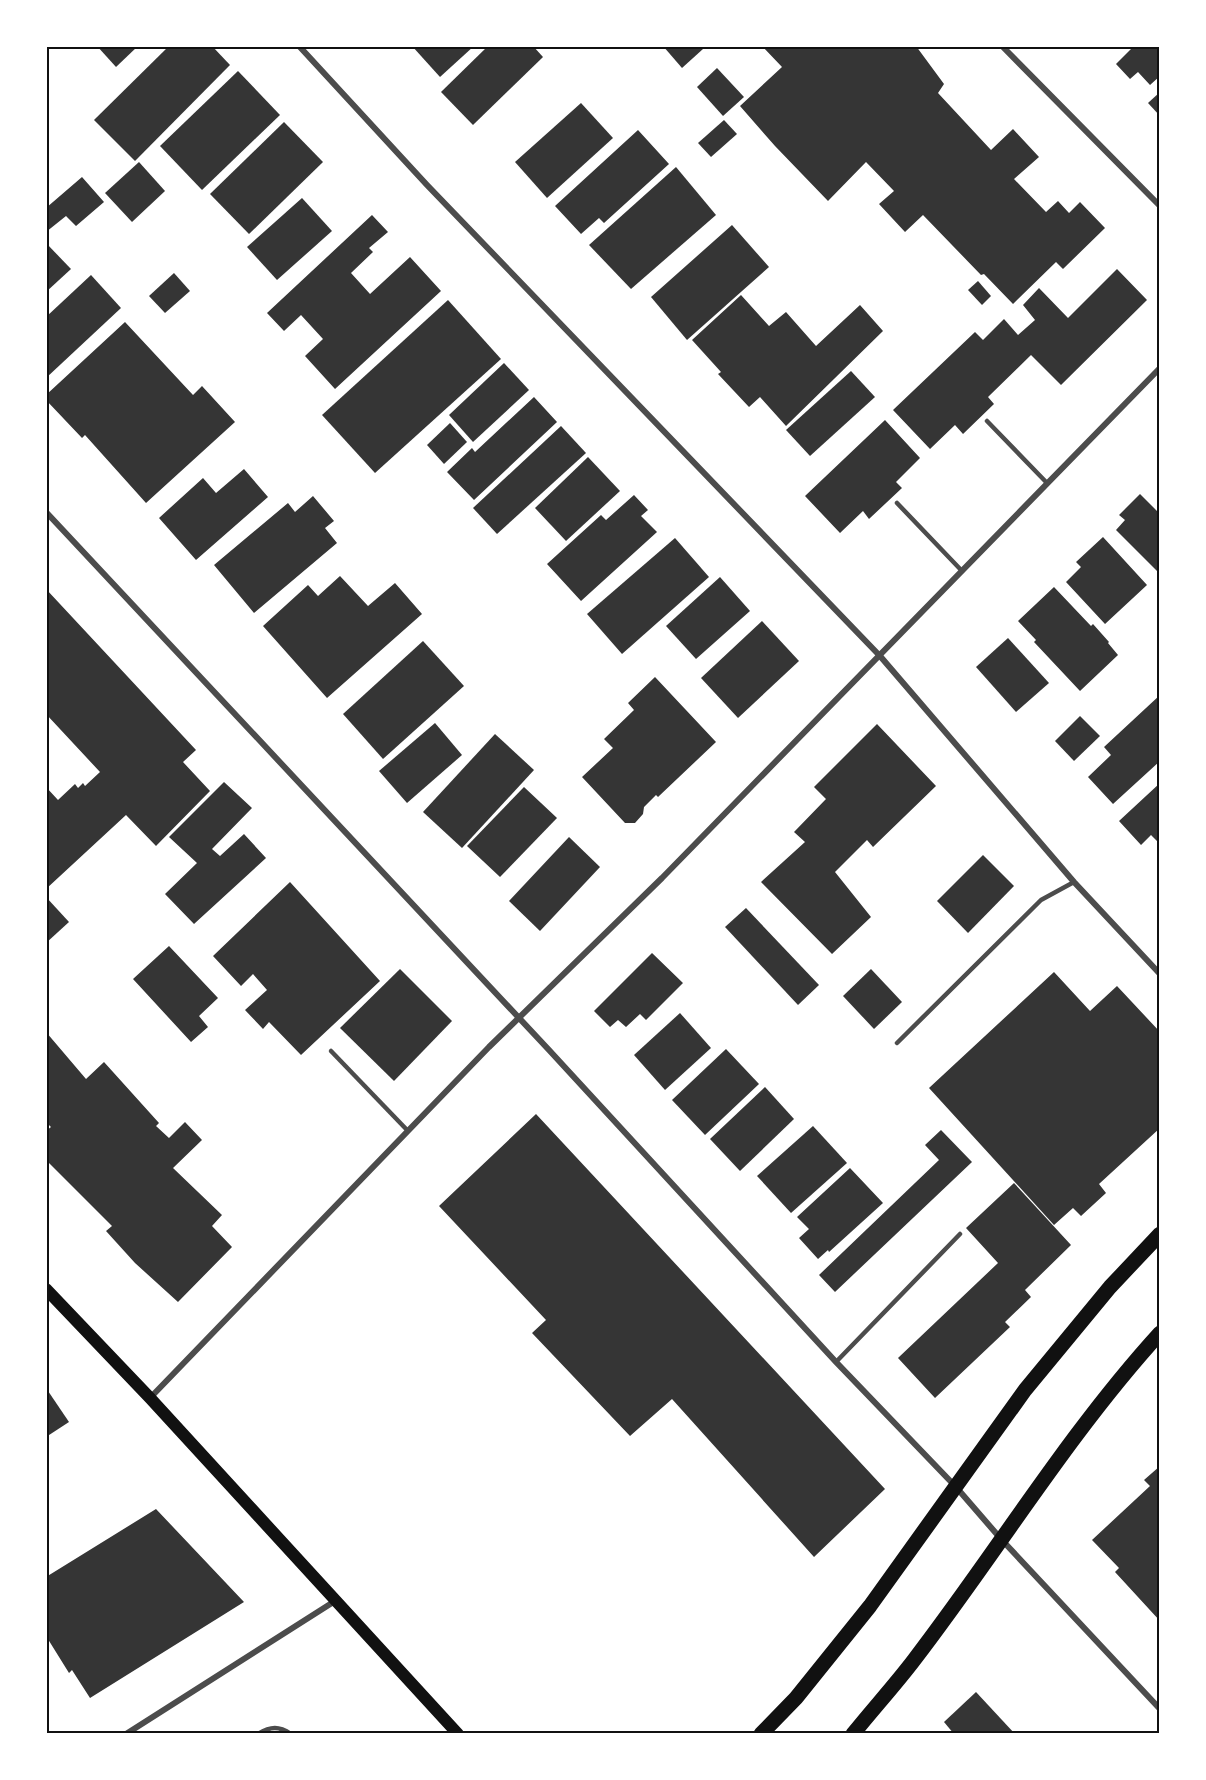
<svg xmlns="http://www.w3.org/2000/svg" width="1206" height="1780" font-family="'Fira Sans',sans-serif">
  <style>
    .building { fill: #353535 }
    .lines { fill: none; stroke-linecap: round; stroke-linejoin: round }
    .service { stroke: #4c4c4c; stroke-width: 4.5 }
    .minor { stroke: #4c4c4c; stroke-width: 6 }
    .secondary { stroke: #111; stroke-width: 12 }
    .primary { stroke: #111; stroke-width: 15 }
    .neatline { fill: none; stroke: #111; stroke-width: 2 }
  </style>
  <rect width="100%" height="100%" fill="#fff"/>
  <g class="building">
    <polygon points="97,46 138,46 116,67"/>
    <polygon points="169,46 212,46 230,65 135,161 94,120"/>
    <polygon points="412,46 474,46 440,77"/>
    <polygon points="488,46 533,46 543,57 473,125 441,92"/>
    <polygon points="663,46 700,46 703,49 682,68"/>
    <polygon points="762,46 916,46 944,84 938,93 991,150 1013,129 1039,157 1014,179 1046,212 1058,201 1069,213 1080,202 1105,228 1063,269 1056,262 1013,304 984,274 981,275 923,215 905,232 879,204 894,191 866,162 828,201 775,146 740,106 782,67"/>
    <polygon points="1134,46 1160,46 1160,76 1150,85 1138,72 1130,79 1116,64"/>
    <polygon points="717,68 744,97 723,116 697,87"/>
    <polygon points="238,71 280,115 202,190 160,146"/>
    <polygon points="1160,92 1160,116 1148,103"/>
    <polygon points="581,103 613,138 547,198 515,162"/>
    <polygon points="724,120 737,134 711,157 698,143"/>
    <polygon points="284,122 323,162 249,234 210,194"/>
    <polygon points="638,130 669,164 604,223 599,218 581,234 555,206"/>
    <polygon points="139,162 165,191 132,222 105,193"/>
    <polygon points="676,167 716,215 631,289 589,245"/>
    <polygon points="82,177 104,202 76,226 66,216 46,232 46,208"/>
    <polygon points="302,198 332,231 277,280 247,247"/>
    <polygon points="372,215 388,232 369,248 373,252 351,273 370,294 410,257 441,291 335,389 305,356 323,339 301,315 284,331 267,313"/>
    <polygon points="732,225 769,267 687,340 651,297"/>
    <polygon points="46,243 71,269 46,292"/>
    <polygon points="1117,269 1147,300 1061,385 1031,355 988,397 994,404 963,434 955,425 930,449 893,410 975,332 983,340 1004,319 1018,335 1035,320 1023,305 1039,288 1068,318"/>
    <polygon points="174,273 190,291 165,313 149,296"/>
    <polygon points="91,275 121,308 46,378 46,317"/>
    <polygon points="978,281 991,296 982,305 968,290"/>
    <polygon points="741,295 769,326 786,312 816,346 860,305 883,331 786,426 760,397 749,407 718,374 721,372 692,340"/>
    <polygon points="448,300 501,359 375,473 322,415"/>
    <polygon points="125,322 193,395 202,386 235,422 146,503 85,435 82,438 46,400 46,395"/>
    <polygon points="504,363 529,390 473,442 449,415"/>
    <polygon points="851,371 875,397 810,456 786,430"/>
    <polygon points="534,397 557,422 474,500 447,472 472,448 475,452"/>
    <polygon points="885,420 920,458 896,482 902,488 869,519 863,511 840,533 805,496"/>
    <polygon points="450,423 467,442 444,464 427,445"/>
    <polygon points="561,426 586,453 497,534 473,508"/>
    <polygon points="588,457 620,491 566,541 535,508"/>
    <polygon points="244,469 268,497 196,560 159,518 203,478 216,493"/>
    <polygon points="1140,494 1160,514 1160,574 1116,530 1125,520 1119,515"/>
    <polygon points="634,495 648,510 641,516 657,532 581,601 547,564 601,515 606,520"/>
    <polygon points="313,496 334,521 325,528 337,543 254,613 214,565 288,503 295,512"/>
    <polygon points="1103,537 1147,585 1105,624 1066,582 1081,567 1076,562"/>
    <polygon points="675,538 709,577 622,654 587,614"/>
    <polygon points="340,576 368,606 395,583 422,614 327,698 263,626 308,585 318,596"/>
    <polygon points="720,577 750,611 696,659 666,626"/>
    <polygon points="1054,587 1091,626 1093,624 1109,642 1108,643 1118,655 1080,691 1034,642 1036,640 1018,621"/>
    <polygon points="46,589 196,750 183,762 210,791 156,846 126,815 46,889 46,787 58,800 75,784 78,788 83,783 85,786 100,772 46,714"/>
    <polygon points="762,621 799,661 738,718 701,678"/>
    <polygon points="1008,638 1049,683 1016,712 976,667"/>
    <polygon points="423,641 464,686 383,759 343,714"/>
    <polygon points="655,677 716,742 658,797 656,795 644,807 643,814 635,823 625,823 582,777 613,748 604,739 634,710 628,703"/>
    <polygon points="1160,695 1160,761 1113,804 1088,777 1111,755 1104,747"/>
    <polygon points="1080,716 1100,736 1074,761 1055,741"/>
    <polygon points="435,723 462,755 407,803 379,771"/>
    <polygon points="877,724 936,786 873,847 867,840 835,872 871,917 832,954 761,882 805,842 794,832 826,799 814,787"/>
    <polygon points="495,734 534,770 462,848 423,812"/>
    <polygon points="224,782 252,808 212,849 220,856 244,834 266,858 194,924 165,894 197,863 169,837"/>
    <polygon points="1160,783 1160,844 1151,835 1141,845 1119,821"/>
    <polygon points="524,787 557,818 500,877 467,846"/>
    <polygon points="569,837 600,867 540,931 509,901"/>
    <polygon points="983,855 1014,886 968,933 937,901"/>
    <polygon points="290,882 380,981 301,1055 269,1022 263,1029 245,1010 267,990 253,974 241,986 213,956"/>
    <polygon points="46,897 69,922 46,943"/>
    <polygon points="746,908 819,985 798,1005 725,927"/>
    <polygon points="169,946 218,998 199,1016 208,1027 191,1042 133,979"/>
    <polygon points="652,953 683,983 646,1020 640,1014 626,1027 618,1020 610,1027 594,1011"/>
    <polygon points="400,969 452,1021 394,1081 340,1028"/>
    <polygon points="871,969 902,1002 874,1029 843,996"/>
    <polygon points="1054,972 1090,1011 1117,986 1160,1032 1160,1128 1099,1184 1106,1193 1081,1216 1073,1208 1054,1225 929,1088"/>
    <polygon points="680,1013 711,1048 665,1090 634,1055"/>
    <polygon points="46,1032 86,1079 104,1062 159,1123 156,1126 169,1138 185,1122 202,1140 173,1168 222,1215 212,1226 232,1247 178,1302 135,1263 106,1231 112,1226 46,1160 46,1131 51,1127 46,1122"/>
    <polygon points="726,1049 759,1084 705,1135 672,1100"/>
    <polygon points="765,1087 794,1119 740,1171 710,1139"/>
    <polygon points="536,1114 885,1489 814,1557 672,1399 630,1436 532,1333 546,1320 439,1206"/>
    <polygon points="813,1126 847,1163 791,1213 757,1176"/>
    <polygon points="941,1130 972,1162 835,1292 819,1275 939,1160 925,1145"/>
    <polygon points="850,1168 883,1203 829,1252 828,1250 818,1259 799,1238 809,1229 797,1217"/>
    <polygon points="1014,1183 1071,1245 1025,1290 1031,1297 1005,1322 1010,1327 935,1398 898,1358 998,1263 966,1228"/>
    <polygon points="46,1388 69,1422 46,1437"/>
    <polygon points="1160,1466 1160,1621 1115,1572 1119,1568 1092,1540 1150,1486 1144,1480"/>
    <polygon points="156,1509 244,1602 90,1698 72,1670 69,1673 46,1636 46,1631 48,1630 46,1627 46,1577"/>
    <polygon points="976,1692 1015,1734 954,1734 944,1722"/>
  </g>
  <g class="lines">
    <g class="service">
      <polyline points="987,421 1047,483"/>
      <polyline points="897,503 962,571"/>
      <polyline points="897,1043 1041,900 1074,882"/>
      <polyline points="331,1051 408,1131"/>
      <polyline points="836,1362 960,1234"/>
      <path d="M258 1734C271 1726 279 1726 291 1734"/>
    </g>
    <g class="minor">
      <polyline points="299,46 427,185 880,656 1074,882 1160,974"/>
      <polyline points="1002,46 1160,206"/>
      <polyline points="46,512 549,1050 836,1362 956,1487 1001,1539 1160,1709"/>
      <polyline points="150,1398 489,1047 662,878 1160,368"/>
      <polyline points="126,1734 335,1601"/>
    </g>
    <polyline class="secondary" points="46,1289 150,1398 458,1734"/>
    <g class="primary">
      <polyline points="761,1734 796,1698 870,1606 1025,1390 1110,1287 1160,1234"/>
      <path d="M853 1734C873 1709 895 1685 914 1660 997 1552 1068 1434 1160 1333"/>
    </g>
  </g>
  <rect width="1206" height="1780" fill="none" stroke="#ffffff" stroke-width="96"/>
  <rect x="48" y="48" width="1110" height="1684" class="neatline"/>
</svg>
